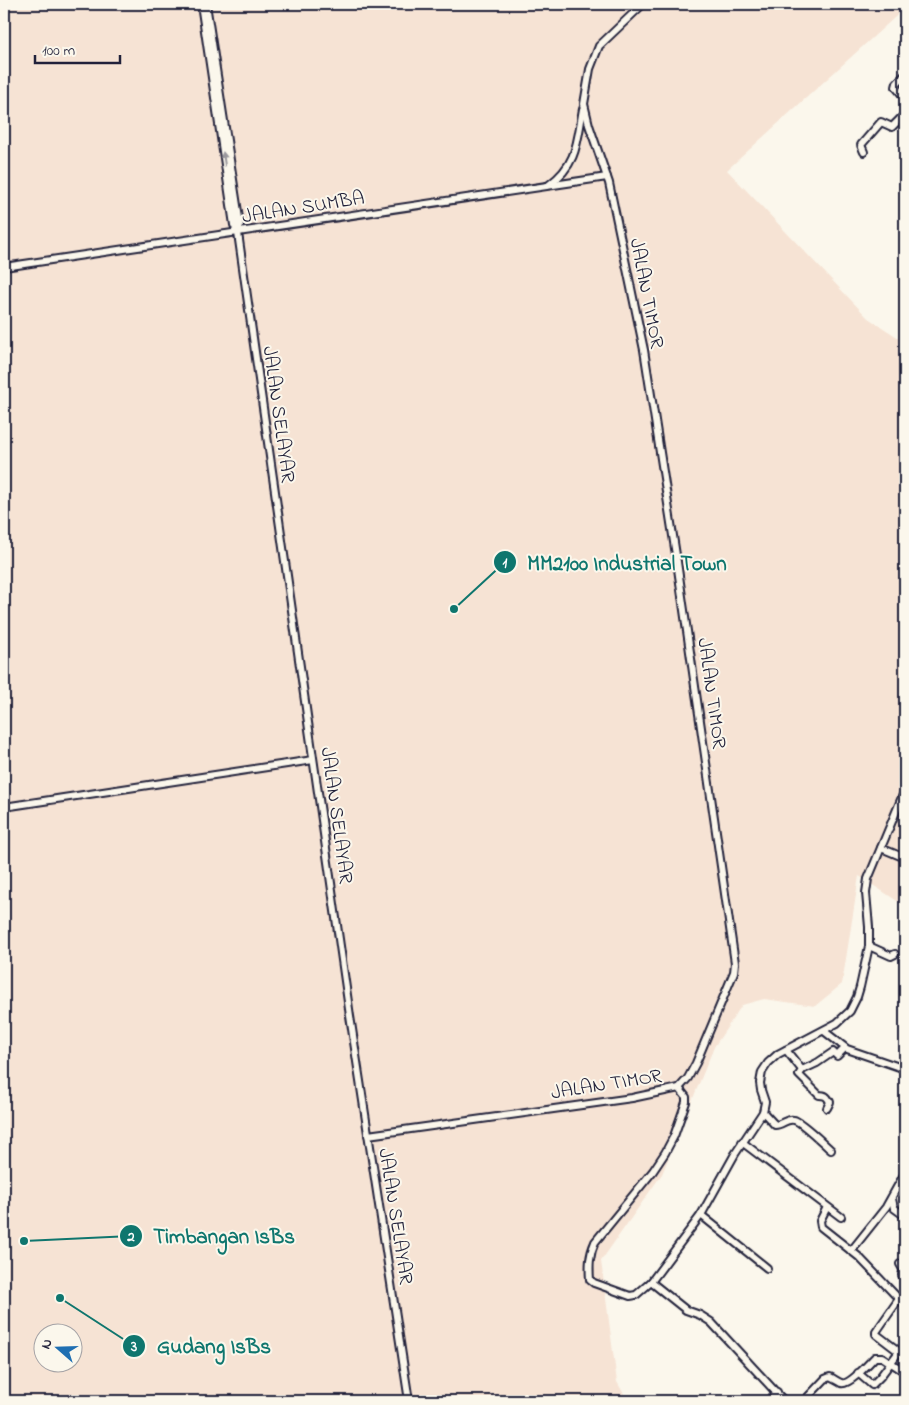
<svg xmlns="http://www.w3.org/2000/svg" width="909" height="1405" font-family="'Indie Flower',sans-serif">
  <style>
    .built { fill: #f6e3d4; fill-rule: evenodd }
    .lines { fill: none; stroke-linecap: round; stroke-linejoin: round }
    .street-casing { stroke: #22223b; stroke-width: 10 }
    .street { stroke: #fbf7ec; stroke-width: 6 }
    .oneway { fill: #99979c }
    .labels { text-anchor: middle; stroke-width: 4; stroke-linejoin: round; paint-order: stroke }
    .street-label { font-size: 20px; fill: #22223b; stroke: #fbf7ec }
    .leader { fill: none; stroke: #0f766e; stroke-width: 2 }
    .callout-dot { fill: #0f766e; stroke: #fbf7ec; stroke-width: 2 }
    .mark-label { font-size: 15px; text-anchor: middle; font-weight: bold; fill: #fff }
    .callout-label { font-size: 21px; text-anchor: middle; font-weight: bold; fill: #0f766e; stroke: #fbf7ec; stroke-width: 4; stroke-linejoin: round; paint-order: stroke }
  </style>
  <rect width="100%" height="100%" fill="#fbf7ec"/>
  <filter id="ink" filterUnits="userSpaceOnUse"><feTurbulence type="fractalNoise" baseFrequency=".02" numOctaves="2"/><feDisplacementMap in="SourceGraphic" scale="10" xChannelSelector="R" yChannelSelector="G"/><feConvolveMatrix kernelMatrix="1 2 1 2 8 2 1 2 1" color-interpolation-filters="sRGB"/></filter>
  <g filter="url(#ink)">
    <path class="built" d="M4 4H905V8L727 170 868 318 905 342V906L859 876 842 984 815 1006 764 999 742 1005 714 1047 662 1174 601 1261 617 1382 628 1401H4ZM42 1332H72V1362H42Z"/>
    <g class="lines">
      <g class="street-casing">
        <g id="street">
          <polyline points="201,4 234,225 238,233 240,225 206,4"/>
          <polyline points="905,75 897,83 896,87 905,98"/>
          <polyline points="864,152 861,145 881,122 892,127 905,114"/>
          <path d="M549 185C578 164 577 141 583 109"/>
          <polyline points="238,233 350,1016 409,1401"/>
          <polyline points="4,267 607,177"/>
          <polyline points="4,807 313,760"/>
          <polyline points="881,848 905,858"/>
          <polyline points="869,946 891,956 895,954"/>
          <polyline points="824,1031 847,1049 905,1069"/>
          <path d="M786 1050 802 1070 799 1075 819 1095C825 1095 827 1096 830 1102L827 1108"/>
          <polyline points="802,1070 817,1063 833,1052 837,1056 845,1048"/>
          <path d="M679 1088 686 1097V1102L674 1136 665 1153 653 1171 595 1242C589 1255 589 1266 590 1280L594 1283 630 1296 636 1295 651 1282 701 1215 735 1154 763 1112 765 1102 761 1090 760 1083 762 1072 768 1063 778 1054 837 1023 850 1011 857 997 860 987 869 946V927L866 893 868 879 905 790"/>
          <path d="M763 1112 775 1125C783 1125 786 1118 794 1120 801 1121 824 1144 831 1150"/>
          <polyline points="368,1135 632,1098 679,1088 688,1078 696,1063 734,972 735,963 676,555 644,350 609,183 589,125 584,104 590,69 599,46 643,4"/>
          <polyline points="742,1142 841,1217"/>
          <polyline points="892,1199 894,1208 905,1216"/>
          <polyline points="827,1207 820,1221 821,1227 859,1257 899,1299"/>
          <polyline points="701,1215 767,1268"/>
          <polyline points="851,1251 886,1207 905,1173"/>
          <polyline points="900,1264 904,1271 902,1275 905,1280"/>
          <polyline points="651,1282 686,1310 700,1315 711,1322 784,1401"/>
          <polyline points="858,1373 872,1385 880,1377 898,1353 897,1350 876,1334 876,1332 899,1299 905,1295"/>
          <polyline points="768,1401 777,1392"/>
          <path d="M804 1401 825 1379 830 1377C834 1379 837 1381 841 1383 849 1386 869 1363 875 1357H882L905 1372"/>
        </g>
      </g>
      <use href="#street" class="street"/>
    </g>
    <defs><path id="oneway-solid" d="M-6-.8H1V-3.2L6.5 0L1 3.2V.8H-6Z" transform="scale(1.25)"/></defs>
    <use class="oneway" href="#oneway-solid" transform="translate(224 159) rotate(-98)"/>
  </g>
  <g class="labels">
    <g class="street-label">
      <text transform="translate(303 206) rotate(-9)" y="7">JALAN SUMBA</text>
      <text transform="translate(648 293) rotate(79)" y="7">JALAN TIMOR</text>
      <text transform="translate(280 414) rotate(82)" y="7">JALAN SELAYAR</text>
      <text transform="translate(713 693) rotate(82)" y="7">JALAN TIMOR</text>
      <text transform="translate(338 815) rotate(82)" y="7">JALAN SELAYAR</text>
      <text transform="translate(606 1083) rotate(-9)" y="7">JALAN TIMOR</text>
      <text transform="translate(397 1216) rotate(81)" y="7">JALAN SELAYAR</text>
    </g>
  </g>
  <path class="leader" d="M454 609L505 562M24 1241L131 1236M60 1298L134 1346"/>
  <g class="callout-dot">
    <circle cx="454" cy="609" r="5"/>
    <circle cx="24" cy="1241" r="5"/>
    <circle cx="60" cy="1298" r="5"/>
    <circle cx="505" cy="562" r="12"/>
    <circle cx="131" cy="1236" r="12"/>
    <circle cx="134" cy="1346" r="12"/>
  </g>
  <g class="mark-label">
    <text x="505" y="567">1</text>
    <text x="131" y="1241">2</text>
    <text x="134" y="1351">3</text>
  </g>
  <g class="callout-label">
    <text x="627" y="570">MM2100 Industrial Town</text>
    <text x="224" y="1243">Timbangan IsBs</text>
    <text x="214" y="1353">Gudang IsBs</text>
  </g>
  <rect width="909" height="1405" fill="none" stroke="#fbf7ec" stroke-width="20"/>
  <rect x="10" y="10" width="889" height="1385" fill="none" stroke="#22223b" stroke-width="2" filter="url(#ink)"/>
  <g transform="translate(58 1348) rotate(290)"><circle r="24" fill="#fbf7ec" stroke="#a4a2a5"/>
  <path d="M0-4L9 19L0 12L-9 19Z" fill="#1f6fb2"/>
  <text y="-8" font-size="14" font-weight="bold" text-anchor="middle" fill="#22223b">N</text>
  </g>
  <path d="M35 55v8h85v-8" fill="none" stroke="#22223b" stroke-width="2.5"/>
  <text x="42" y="55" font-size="15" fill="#22223b" stroke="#fbf7ec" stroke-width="4" paint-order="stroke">100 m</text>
</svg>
